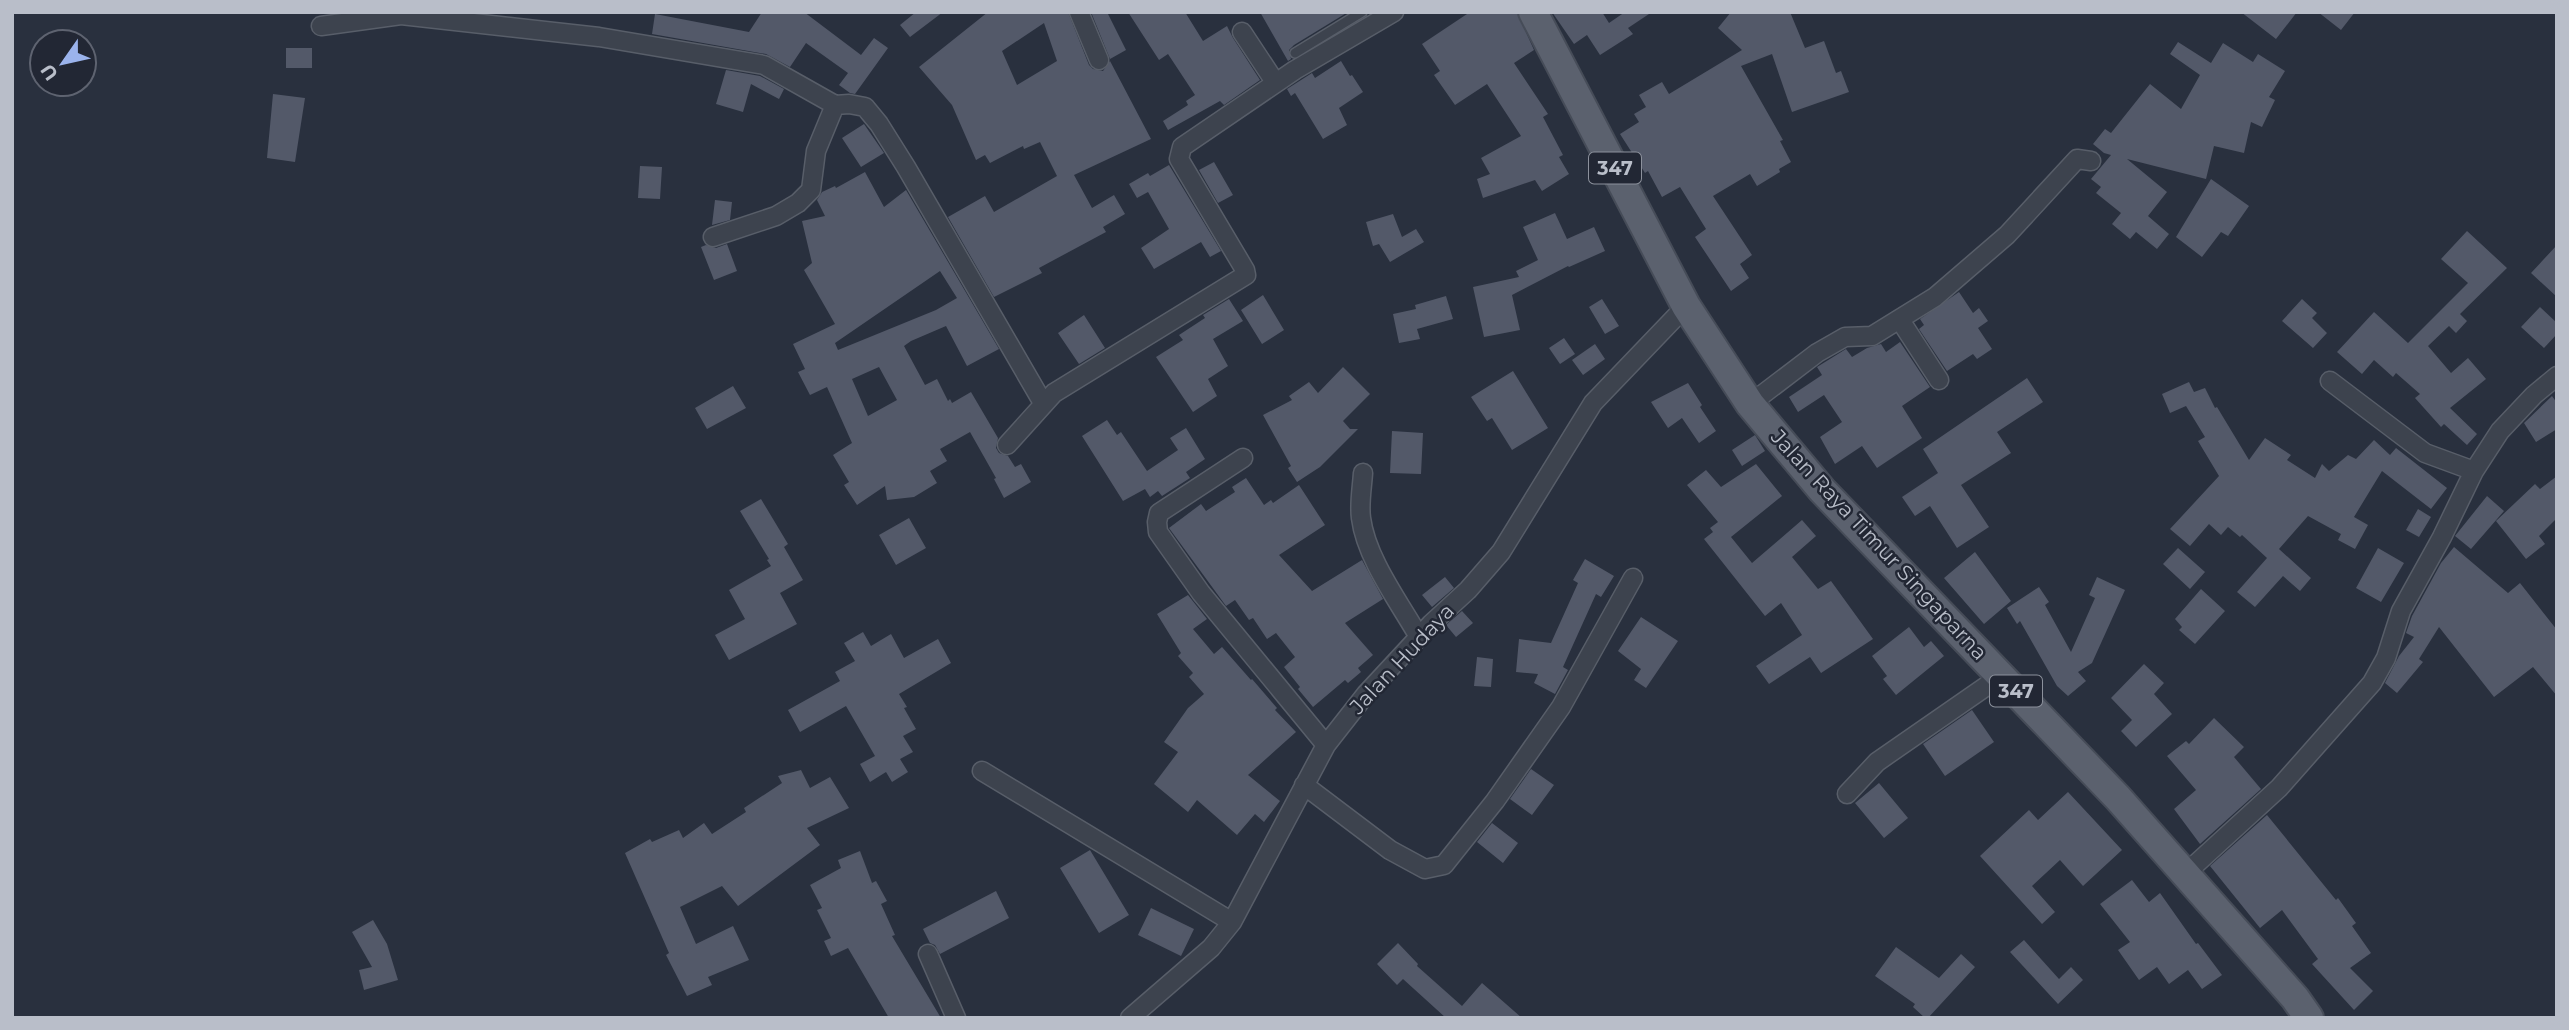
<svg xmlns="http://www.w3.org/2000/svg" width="2569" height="1030" font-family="Montserrat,sans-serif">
	<rect width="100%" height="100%" fill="#29303e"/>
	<path fill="#535969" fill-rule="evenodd" d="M762,12H804L861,55L874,38L888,48L855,94L850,93L839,85L848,73L806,43L790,67L766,54L652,34L655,14L749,32Z
		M916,12H943L910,37L900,25Z
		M988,12H1068L1089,65L1093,69L1103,71L1110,61L1151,139L1074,175L1092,208L1114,195L1125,214L1103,227L1106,232L1039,268L1042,273L994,297L948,217L985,196L994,212L1057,176L1040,142L1024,149L1023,146L990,163L985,155L976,160L952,105L919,67ZM1044,23L1057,61L1017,85L1002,51Z
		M1091,12H1107L1126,50L1110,59Z
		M1128,12H1185L1203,41L1227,26L1233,38L1260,80L1224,105L1220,101L1168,130L1163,121L1188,105L1186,101L1195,95L1168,54L1159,60Z
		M1260,12H1348L1294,45L1289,50L1291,59L1288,61Z
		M1470,12H1517L1534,50L1514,63L1548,114L1543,117L1563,155L1559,157L1569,174L1542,191L1535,180L1483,198L1477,179L1490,174L1481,158L1521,136L1487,84L1455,105L1434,75L1440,71L1422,44Z
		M1552,12H1602L1609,23L1625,12H1652L1628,28L1633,34L1600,55L1587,35L1574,44Z
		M1731,12H1790L1805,48L1824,41L1836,73L1841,71L1849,92L1792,112L1772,54L1741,66L1783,140L1780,141L1791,162L1779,169L1780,172L1757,186L1750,174L1713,196L1752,255L1740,264L1749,278L1731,291L1695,237L1706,229L1680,187L1662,197L1648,171L1645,173L1620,134L1639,122L1634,114L1646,107L1639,95L1662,82L1669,94L1742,50L1718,28Z
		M2241,12H2297L2276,39Z
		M2318,12H2355L2341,30Z
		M2178,42L2211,63L2223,43L2253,62L2258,54L2285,71L2269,97L2275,100L2262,127L2251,122L2244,153L2214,146L2206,179L2127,159L2167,192L2148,216L2169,234L2157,249L2136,232L2130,239L2112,224L2121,213L2096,193L2101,187L2091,179L2111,155L2104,153L2093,144L2105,129L2111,133L2150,84L2181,109L2200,75L2170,54Z
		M286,48H312V68H286Z
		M1341,61L1350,76L1352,75L1363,92L1339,108L1347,125L1323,139L1295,93L1291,96L1287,89L1312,73L1315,78Z
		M726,70L760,76L784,89L779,99L751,84L743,112L716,104Z
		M273,94L305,98L295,162L267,158Z
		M864,124L884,153L861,167L842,138Z
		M1214,162L1233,195L1218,203L1199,170Z
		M1169,165L1221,251L1210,257L1201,242L1154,269L1141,248L1169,229L1148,192L1137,198L1129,184L1148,173L1150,176Z
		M640,166L662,167L660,199L638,198Z
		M865,172L884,207L906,190L999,349L967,366L946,326L911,341L904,346L925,385L937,379L948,401L950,399L952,403L971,392L998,438L996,448L999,453L1008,456L1015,467L1021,464L1031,482L1004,498L994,479L996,478L970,432L940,449L947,461L930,471L937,483L914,497L887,500L885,486L857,505L844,485L849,482L833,455L852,443L827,387L810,395L798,372L805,369L793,344L835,324L804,270L812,263L802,221L825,216L817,200L822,192L835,186L836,188ZM940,271L957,298L936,310L838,350L835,343ZM879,367L897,400L868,416L852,379Z
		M2211,179L2249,206L2228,236L2221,232L2202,257L2176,237Z
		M715,200L732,202L730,220L712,225Z
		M1555,213L1567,239L1594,227L1605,251L1569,267L1568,266L1512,295L1520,330L1484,337L1473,287L1519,277L1516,271L1538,260L1523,227Z
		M1393,214L1402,237L1416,229L1424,242L1390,262L1379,244L1373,246L1366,222Z
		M2467,231L2507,268L2460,314L2467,321L2456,333L2449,326L2428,346L2451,373L2468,358L2486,379L2450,408L2477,434L2467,445L2444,424L2441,427L2415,398L2420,394L2396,373L2393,377L2374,360L2362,374L2337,352L2374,312L2408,343L2468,283L2441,259Z
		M727,244L737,271L714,280L701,247L706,245L716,248Z
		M2557,245V297L2531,273Z
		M1959,292L1973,313L1979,308L1988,321L1978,328L1992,349L1977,359L1973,354L1947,371L1919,329L1924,325L1920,319Z
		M1263,295L1284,330L1262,344L1241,310Z
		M1446,296L1453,319L1417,329L1420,339L1399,343L1393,314L1416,309L1415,305Z
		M1229,299L1243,321L1213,339L1228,366L1208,379L1217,396L1193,412L1156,357L1183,340L1179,335L1205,318L1203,315Z
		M1602,299L1619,326L1605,334L1589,307Z
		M2302,299L2317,313L2312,318L2327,333L2313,348L2282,321Z
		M2540,307L2557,323V334L2544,348L2521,327Z
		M1084,315L1105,348L1079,364L1058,333Z
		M1564,338L1575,354L1560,364L1549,348Z
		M1900,342L1930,387L1902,406L1922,438L1877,468L1862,446L1835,464L1820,437L1842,422L1824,395L1798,412L1789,397L1822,375L1817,367L1846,349L1852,357L1867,348L1881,344L1886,352Z
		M1595,344L1605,359L1583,375L1572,360Z
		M1343,367L1370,394L1343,421L1350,429H1358L1320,467L1297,482L1288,468L1291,466L1263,415L1292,400L1289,396L1309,382L1318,393Z
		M1513,371L1548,428L1512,450L1492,418L1487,421L1471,397Z
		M2027,378L2043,402L1997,432L2011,453L1961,485L1989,527L1957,548L1930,506L1915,516L1902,497L1938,473L1923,449Z
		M2189,382L2194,392L2205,388L2215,408L2217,407L2249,460L2265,438L2291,455L2287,460L2315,478L2322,464L2329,471L2348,455L2356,459L2374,440L2390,455L2396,448L2447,488L2431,509L2382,471L2354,517L2368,525L2355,549L2338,540L2341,534L2308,516L2279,549L2311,578L2300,591L2283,576L2255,607L2237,592L2267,558L2242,535L2240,537L2228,527L2221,535L2209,524L2190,546L2170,529L2219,476L2198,441L2205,437L2186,406L2170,413L2162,394Z
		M1688,383L1702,405L1700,407L1716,431L1699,443L1682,418L1668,428L1651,402Z
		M733,386L746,408L707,429L695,408Z
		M2552,396L2557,403V429L2536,442L2524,423Z
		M1107,420L1117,435L1121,432L1147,471L1178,450L1170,438L1186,428L1205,459L1186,472L1190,478L1162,496L1158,491L1150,497L1145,489L1123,501L1082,436Z
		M1392,431L1423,433L1421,474L1390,473Z
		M1755,435L1765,451L1742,466L1732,450Z
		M1756,464L1782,496L1731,537L1752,563L1802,520L1816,536L1792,557L1818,589L1831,581L1873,639L1821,673L1810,657L1769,684L1756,666L1802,635L1781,603L1765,616L1704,539L1713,532L1710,528L1718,522L1687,485L1706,470L1721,487Z
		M2557,476V518L2539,536L2545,544L2526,559L2496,521L2535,484L2540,489Z
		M1246,478L1264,505L1271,500L1273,503L1299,485L1325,525L1279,555L1312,591L1362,560L1383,599L1345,623L1373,655L1358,668L1361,672L1348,683L1345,680L1313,707L1298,689L1300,687L1284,667L1295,657L1276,633L1267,639L1253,618L1249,620L1235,600L1226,606L1169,528L1201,504L1206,511L1235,492L1232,487Z
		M2487,496L2504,511L2471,549L2455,536Z
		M761,499L788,544L784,547L803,580L780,593L797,624L729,660L715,635L745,619L729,590L771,566L767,560L769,559L740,511Z
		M2418,509L2431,517L2419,537L2406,530Z
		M909,518L926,548L896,565L879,535Z
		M2454,547L2508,593L2520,583L2557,630V696L2533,667L2494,697L2439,627L2419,659L2423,662L2397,693L2385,683L2399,656L2414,637L2406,633L2412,616L2441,563Z
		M2178,548L2205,572L2190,589L2163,564Z
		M2378,548L2404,563L2381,602L2356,588Z
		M1975,552L2011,601L1984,624L1944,578Z
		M1585,559L1614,576L1601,597L1596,594L1563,667L1568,670L1555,694L1534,683L1538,674L1516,672L1519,639L1551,643L1578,583L1573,580Z
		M1445,577L1454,588L1432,607L1422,595Z
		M2097,577L2125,590L2092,663L2078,672L2086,681L2068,696L2057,686L2020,621L2017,624L2007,608L2039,587L2049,602L2045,605L2071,652L2095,598L2089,595Z
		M2201,589L2225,611L2195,644L2179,630L2182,627L2175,619Z
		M1188,595L1207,619L1193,629L1214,654L1222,647L1251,680L1252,679L1277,708L1275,710L1296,732L1248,775L1280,801L1264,822L1255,814L1237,835L1197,800L1188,812L1154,784L1178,752L1164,742L1188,708L1204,694L1189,677L1193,673L1178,656L1181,653L1157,614Z
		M1462,611L1473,623L1456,637L1446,625Z
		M1641,617L1678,641L1646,688L1634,680L1641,669L1618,651Z
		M1909,627L1924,647L1931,641L1944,656L1896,695L1883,679L1887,676L1872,656Z
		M863,632L871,646L891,634L904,658L938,639L951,663L899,694L907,707L904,708L916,729L903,736L913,752L900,759L908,772L892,782L886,772L870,782L860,764L875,756L846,706L800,732L788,710L840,681L835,672L855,661L844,643Z
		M1477,657L1493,659L1491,687L1474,686Z
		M2144,664L2164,683L2154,694L2172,714L2136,747L2121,731L2132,720L2111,698Z
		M1972,710L1994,742L1945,776L1923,744Z
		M2214,718L2244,747L2234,757L2261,789L2200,844L2174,809L2196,790L2167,756L2186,741L2189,744Z
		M1531,769L1554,785L1532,815L1510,799Z
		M801,770L810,788L830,777L849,808L807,828L820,845L738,906L722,886L680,907L696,944L733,926L749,960L708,977L712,985L687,996L666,955L669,953L625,853L650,839L652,842L679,830L683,838L704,823L712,834L746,812L744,808L782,783L778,776Z
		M1879,783L1908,818L1884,838L1855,803Z
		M2068,792L2122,850L2083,886L2060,860L2032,886L2055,912L2042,924L1980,856L2029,810L2038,820Z
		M2267,815L2336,900L2338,898L2356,923L2352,926L2371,953L2350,968L2373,991L2354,1010L2312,964L2318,959L2282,910L2260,928L2210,866Z
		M1492,823L1518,843L1503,863L1477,842Z
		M1090,850L1129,915L1099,933L1060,868Z
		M860,851L872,883L876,881L887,901L881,904L895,935L892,936L941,1018H889L848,948L831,956L824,941L831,938L817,910L822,908L810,885L841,868L838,860Z
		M2132,880L2149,902L2160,893L2196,944L2198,943L2222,975L2202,989L2188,970L2169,984L2157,967L2139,980L2118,950L2130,942L2100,904Z
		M996,891L1009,918L940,954L935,945L930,943L923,929Z
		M1151,908L1194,929L1181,956L1138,935Z
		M373,920L387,944L398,980L364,990L359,970L372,967L352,932Z
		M2024,940L2059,979L2071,967L2083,980L2058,1004L2010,952Z
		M1398,943L1418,964L1417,966L1462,1006L1482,983L1522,1018H1446L1403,979L1397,985L1377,964Z
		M1896,947L1939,978L1961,954L1975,967L1928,1018H1925L1913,1007L1915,1004L1875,976Z"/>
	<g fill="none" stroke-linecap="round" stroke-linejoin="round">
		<defs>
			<path id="service" d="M1295,53L1362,12"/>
			<path id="minor" d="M1079,12L1099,60
				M321,26L401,15L599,37L764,65L835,105L849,104L865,107L879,124L906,167L1043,403
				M1242,32L1275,82
				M713,237L776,216L798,203L811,190L816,151L835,105
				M1900,320L1939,380
				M2330,381L2425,453L2474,471
				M1750,404L1817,353L1845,337L1872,336L1935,297L2007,235L2077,159L2091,161
				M1007,445L1054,393L1246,275L1245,270L1179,159L1182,147L1295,70L1394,12
				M1243,458L1159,513L1157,522L1158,532L1201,593L1326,745
				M1363,473C1362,488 1359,504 1361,518C1366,558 1399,602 1419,637
				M982,771L1232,922
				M1304,785L1390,850L1425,869L1444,865L1495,801L1561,707L1633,578
				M1847,794L1877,762L2001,676
				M2186,873L2279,788L2372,683L2386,658L2401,611L2442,537L2474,471L2500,431L2534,395L2557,376
				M928,954L956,1018
				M1130,1018L1211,948L1232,922L1326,745L1366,694L1431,624L1468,590L1501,552L1593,403L1686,306"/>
			<path id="primary" d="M1533,12L1686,306L1750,404L1822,490L2118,798L2295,998L2309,1018"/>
		</defs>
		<use href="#service" stroke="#585e69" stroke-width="12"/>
		<use href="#minor" stroke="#585e69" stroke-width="21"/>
		<use href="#primary" stroke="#464c58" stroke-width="32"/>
		<use href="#service" stroke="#3d434e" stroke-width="9"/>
		<use href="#minor" stroke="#3d434e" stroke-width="18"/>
		<use href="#primary" stroke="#5b616e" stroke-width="28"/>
	</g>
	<g text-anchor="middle" stroke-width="5" stroke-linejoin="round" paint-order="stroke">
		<g fill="#222734" stroke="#8c919c" stroke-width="2">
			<rect x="1589" y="152.5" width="52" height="31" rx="5"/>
			<rect x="1990" y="675.5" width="52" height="31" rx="5"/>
		</g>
		<g font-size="19" font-weight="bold" fill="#b9bec9">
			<text x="1615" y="175">347</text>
			<text x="2016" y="698">347</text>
		</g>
		<g font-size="21" fill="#b9bec9" stroke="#222734">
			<text transform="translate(1879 545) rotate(47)" y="7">Jalan Raya Timur Singaparna</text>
			<text transform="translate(1402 659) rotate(-47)" y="7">Jalan Hudaya</text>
		</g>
	</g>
	<rect width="2569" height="1030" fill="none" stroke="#b9bec9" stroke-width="28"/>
	<g transform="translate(63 63) rotate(236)"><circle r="33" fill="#222734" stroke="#5e6370" stroke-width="2"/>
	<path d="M0-5L12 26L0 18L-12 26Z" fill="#9bb3ec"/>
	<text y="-10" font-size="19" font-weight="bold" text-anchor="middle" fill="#b9bec9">U</text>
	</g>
</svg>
